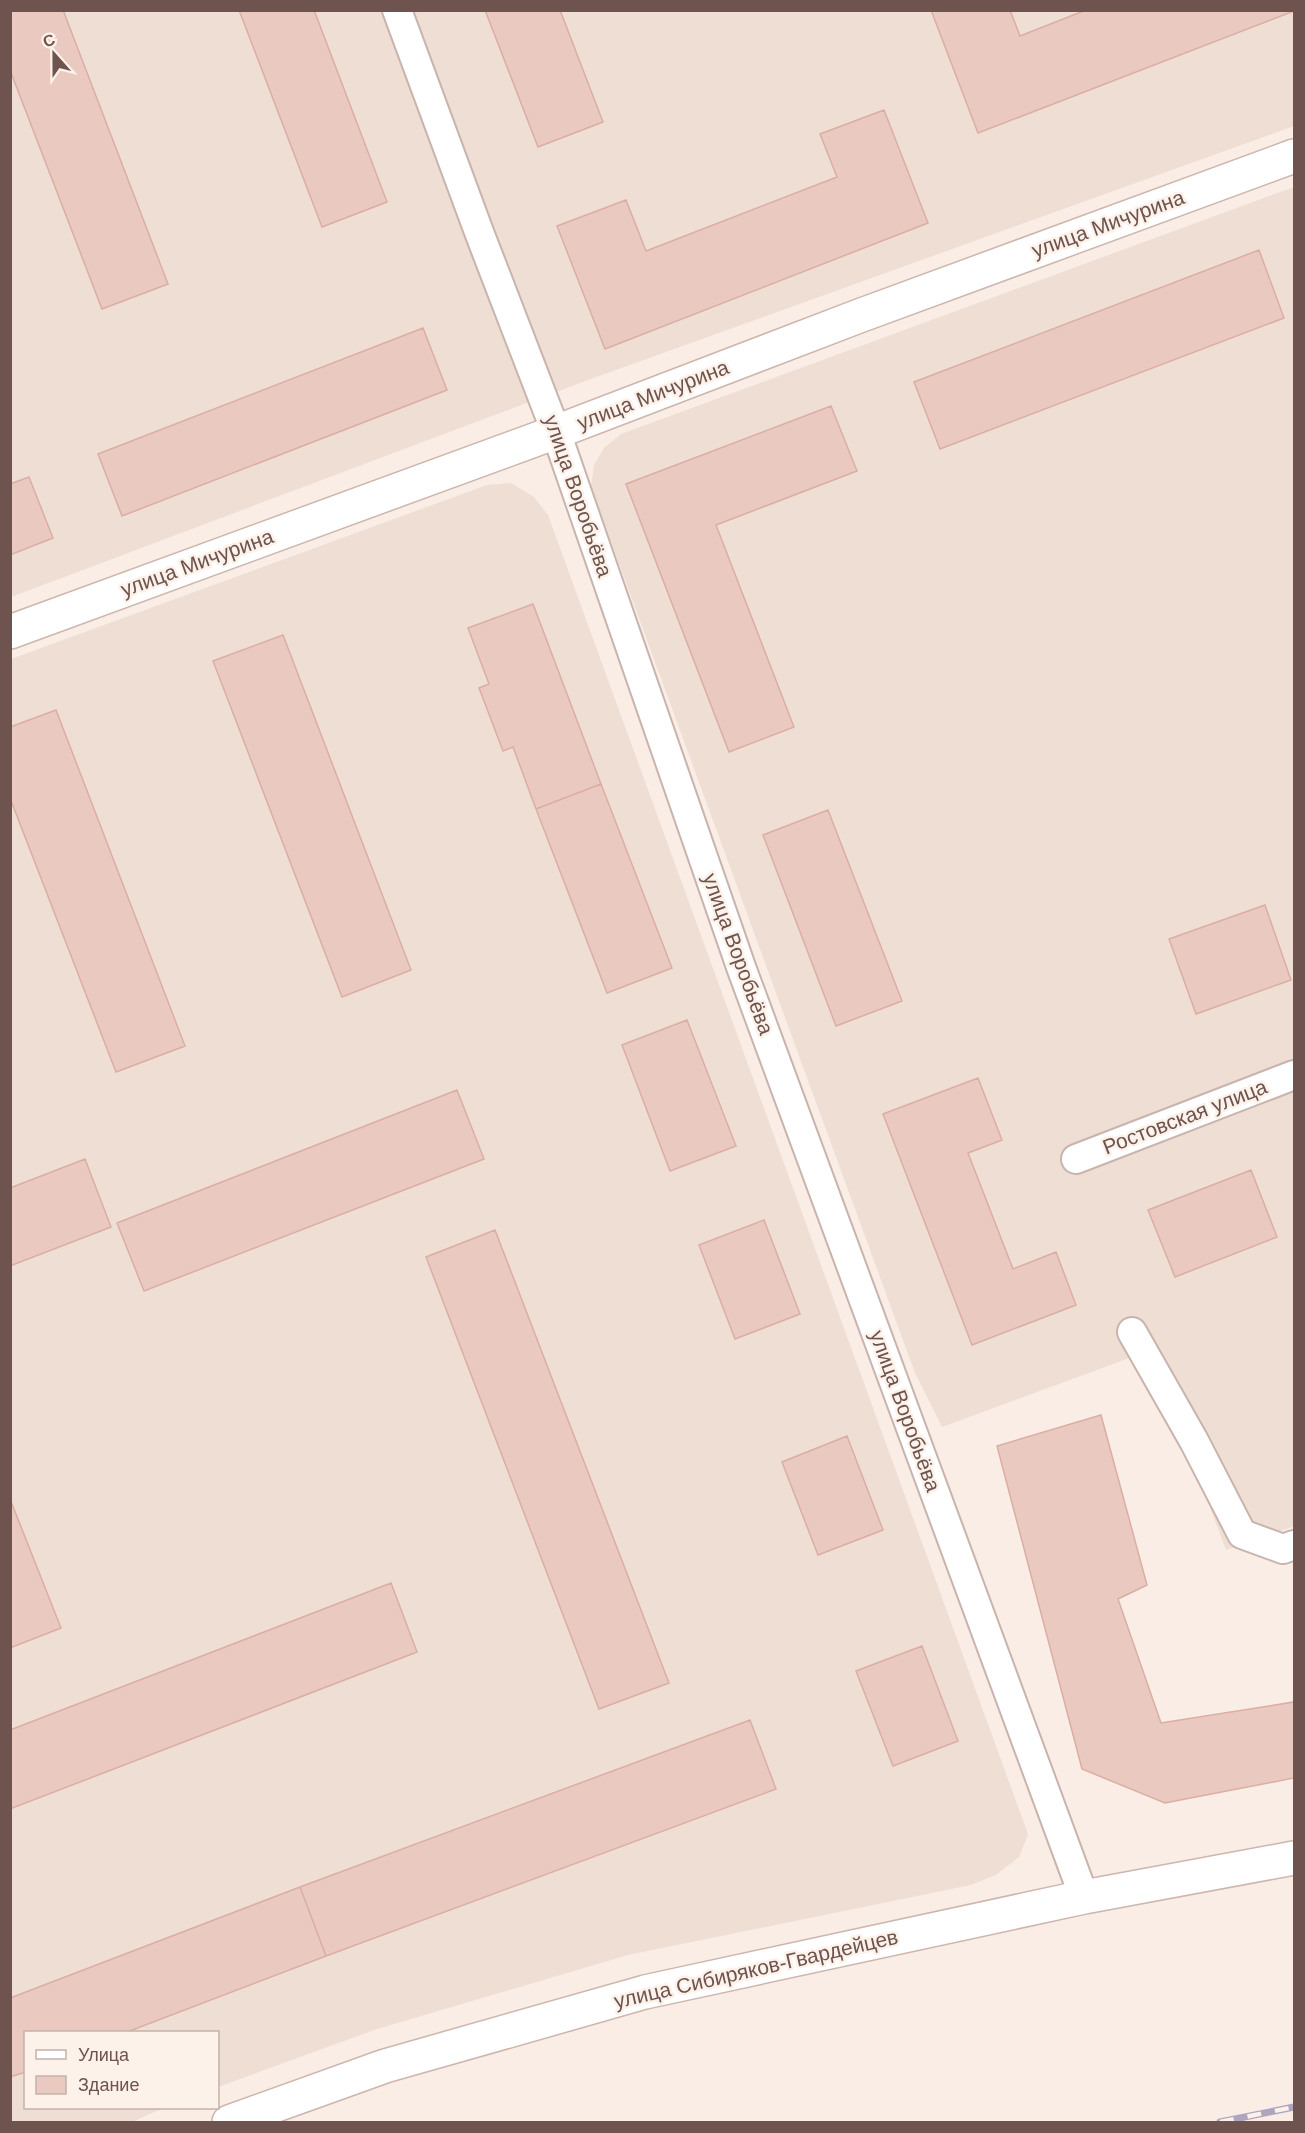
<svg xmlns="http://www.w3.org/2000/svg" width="1305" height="2133" font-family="Helvetica,sans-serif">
	<rect width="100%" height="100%" fill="#f9ede5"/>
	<path fill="#efded4" d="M11,11H1294V126L588,380L11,597Z
		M1294,187V1526L1226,1550L1151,1350L942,1427L915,1373L591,487L594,465L604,448L621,434Z
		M511,483L534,497L548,515L1028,1834L1019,1857L996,1875L971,1885L628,1955L377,2029L218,2087V2032H26V2108H163L132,2122H11V659L487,485Z"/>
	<path fill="#eac9c0" stroke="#dbaea3" stroke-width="1.5" d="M10,10H63L168,284L102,309L10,70Z
		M239,10H314L387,202L322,227Z
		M485,10H560L603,122L538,147Z
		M931,10H1010L1020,36L1086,10L1294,11L978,133Z
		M884,110L928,223L605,349L557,226L626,200L646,251L837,177L820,134Z
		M1259,250L1284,318L940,449L914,382Z
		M423,328L447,390L122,516L98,454Z
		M831,406L857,471L716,525L794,727L729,752L626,484Z
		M29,477L53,538L10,555V484Z
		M533,604L601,784L536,809L513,747L503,751L479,688L489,684L468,628Z
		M283,635L411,970L342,997L213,661Z
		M56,710L185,1046L116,1072L10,798V727Z
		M601,784L672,968L607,993L536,809Z
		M828,810L902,1001L836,1026L763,835Z
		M1265,905L1291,980L1196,1014L1169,939Z
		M687,1020L736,1146L670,1171L622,1045Z
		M978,1078L1002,1140L968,1153L1013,1269L1056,1252L1076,1305L972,1345L883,1114Z
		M457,1090L484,1159L144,1291L117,1223Z
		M85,1159L111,1227L10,1266V1188Z
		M1251,1170L1277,1237L1175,1277L1148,1210Z
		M764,1220L800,1314L735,1339L699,1245Z
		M495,1230L669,1683L599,1709L426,1257Z
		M1101,1415L1147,1585L1118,1599L1161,1723L1294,1702V1778L1165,1803L1082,1769L997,1446Z
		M847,1436L883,1530L818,1555L782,1462Z
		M10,1499L61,1628L10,1648Z
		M391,1583L417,1652L10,1809V1730Z
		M922,1646L958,1741L893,1766L856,1671Z
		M750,1720L776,1789L326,1956L300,1887Z
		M300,1887L326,1956L127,2032H26V2072L10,2077V1998Z"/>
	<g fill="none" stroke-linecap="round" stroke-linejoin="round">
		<defs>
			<path id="street" d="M397,10L479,232L556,432L741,967L1084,1897
				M1076,1159L1294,1075
				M1132,1332L1194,1441L1242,1534L1283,1549L1294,1545"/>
			<path id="secondary" d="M10,632L556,432L859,316L1294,156
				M229,2122L385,2066L645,1992L1084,1897L1294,1858"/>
		</defs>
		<use href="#street" stroke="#c8b4ad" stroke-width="32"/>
		<use href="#secondary" stroke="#cdb6ad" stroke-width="36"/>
		<use href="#street" stroke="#fff" stroke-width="28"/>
		<use href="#secondary" stroke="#fff" stroke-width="33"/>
		<defs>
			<path id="rail" d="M1220,2122L1294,2107"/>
		</defs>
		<use href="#rail" stroke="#afa5c0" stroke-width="7"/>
		<use href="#rail" stroke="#fcf2ea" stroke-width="4.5" stroke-dasharray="14" stroke-linecap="butt"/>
	</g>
	<g text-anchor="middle" stroke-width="5" stroke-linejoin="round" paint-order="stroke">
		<g font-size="21" fill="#6e534e" stroke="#fcf2ea">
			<text transform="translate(1108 224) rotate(-20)" y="7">улица Мичурина</text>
			<text transform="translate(653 395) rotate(-21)" y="7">улица Мичурина</text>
			<text transform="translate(578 496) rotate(71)" y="7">улица Воробьёва</text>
			<text transform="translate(197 563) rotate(-20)" y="7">улица Мичурина</text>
			<text transform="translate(738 954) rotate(70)" y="7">улица Воробьёва</text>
			<text transform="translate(1185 1117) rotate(-21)" y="7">Ростовская улица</text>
			<text transform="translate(905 1411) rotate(70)" y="7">улица Воробьёва</text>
			<text transform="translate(756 1969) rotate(-13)" y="7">улица Сибиряков-Гвардейцев</text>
		</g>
	</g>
	<rect width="1305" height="2133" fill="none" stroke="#6e534e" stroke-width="24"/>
	<rect x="24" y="2031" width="195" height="78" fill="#fcf2ea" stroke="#c3b2ac" stroke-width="1.5"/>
	<rect x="36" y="2050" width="30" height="9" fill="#ffffff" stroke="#c3b2ac" stroke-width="1.5"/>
	<text x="78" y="2061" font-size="18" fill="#6e534e">Улица</text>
	<rect x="36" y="2076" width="30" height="18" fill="#eac9c0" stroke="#c3b2ac" stroke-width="1.5"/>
	<text x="78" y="2091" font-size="18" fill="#6e534e">Здание</text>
	<g transform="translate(54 54) rotate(339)" stroke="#fcf2ea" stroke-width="4.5" paint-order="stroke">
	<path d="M0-4.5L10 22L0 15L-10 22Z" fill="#6e534e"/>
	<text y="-9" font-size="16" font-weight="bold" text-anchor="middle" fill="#6e534e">С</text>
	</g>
</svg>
